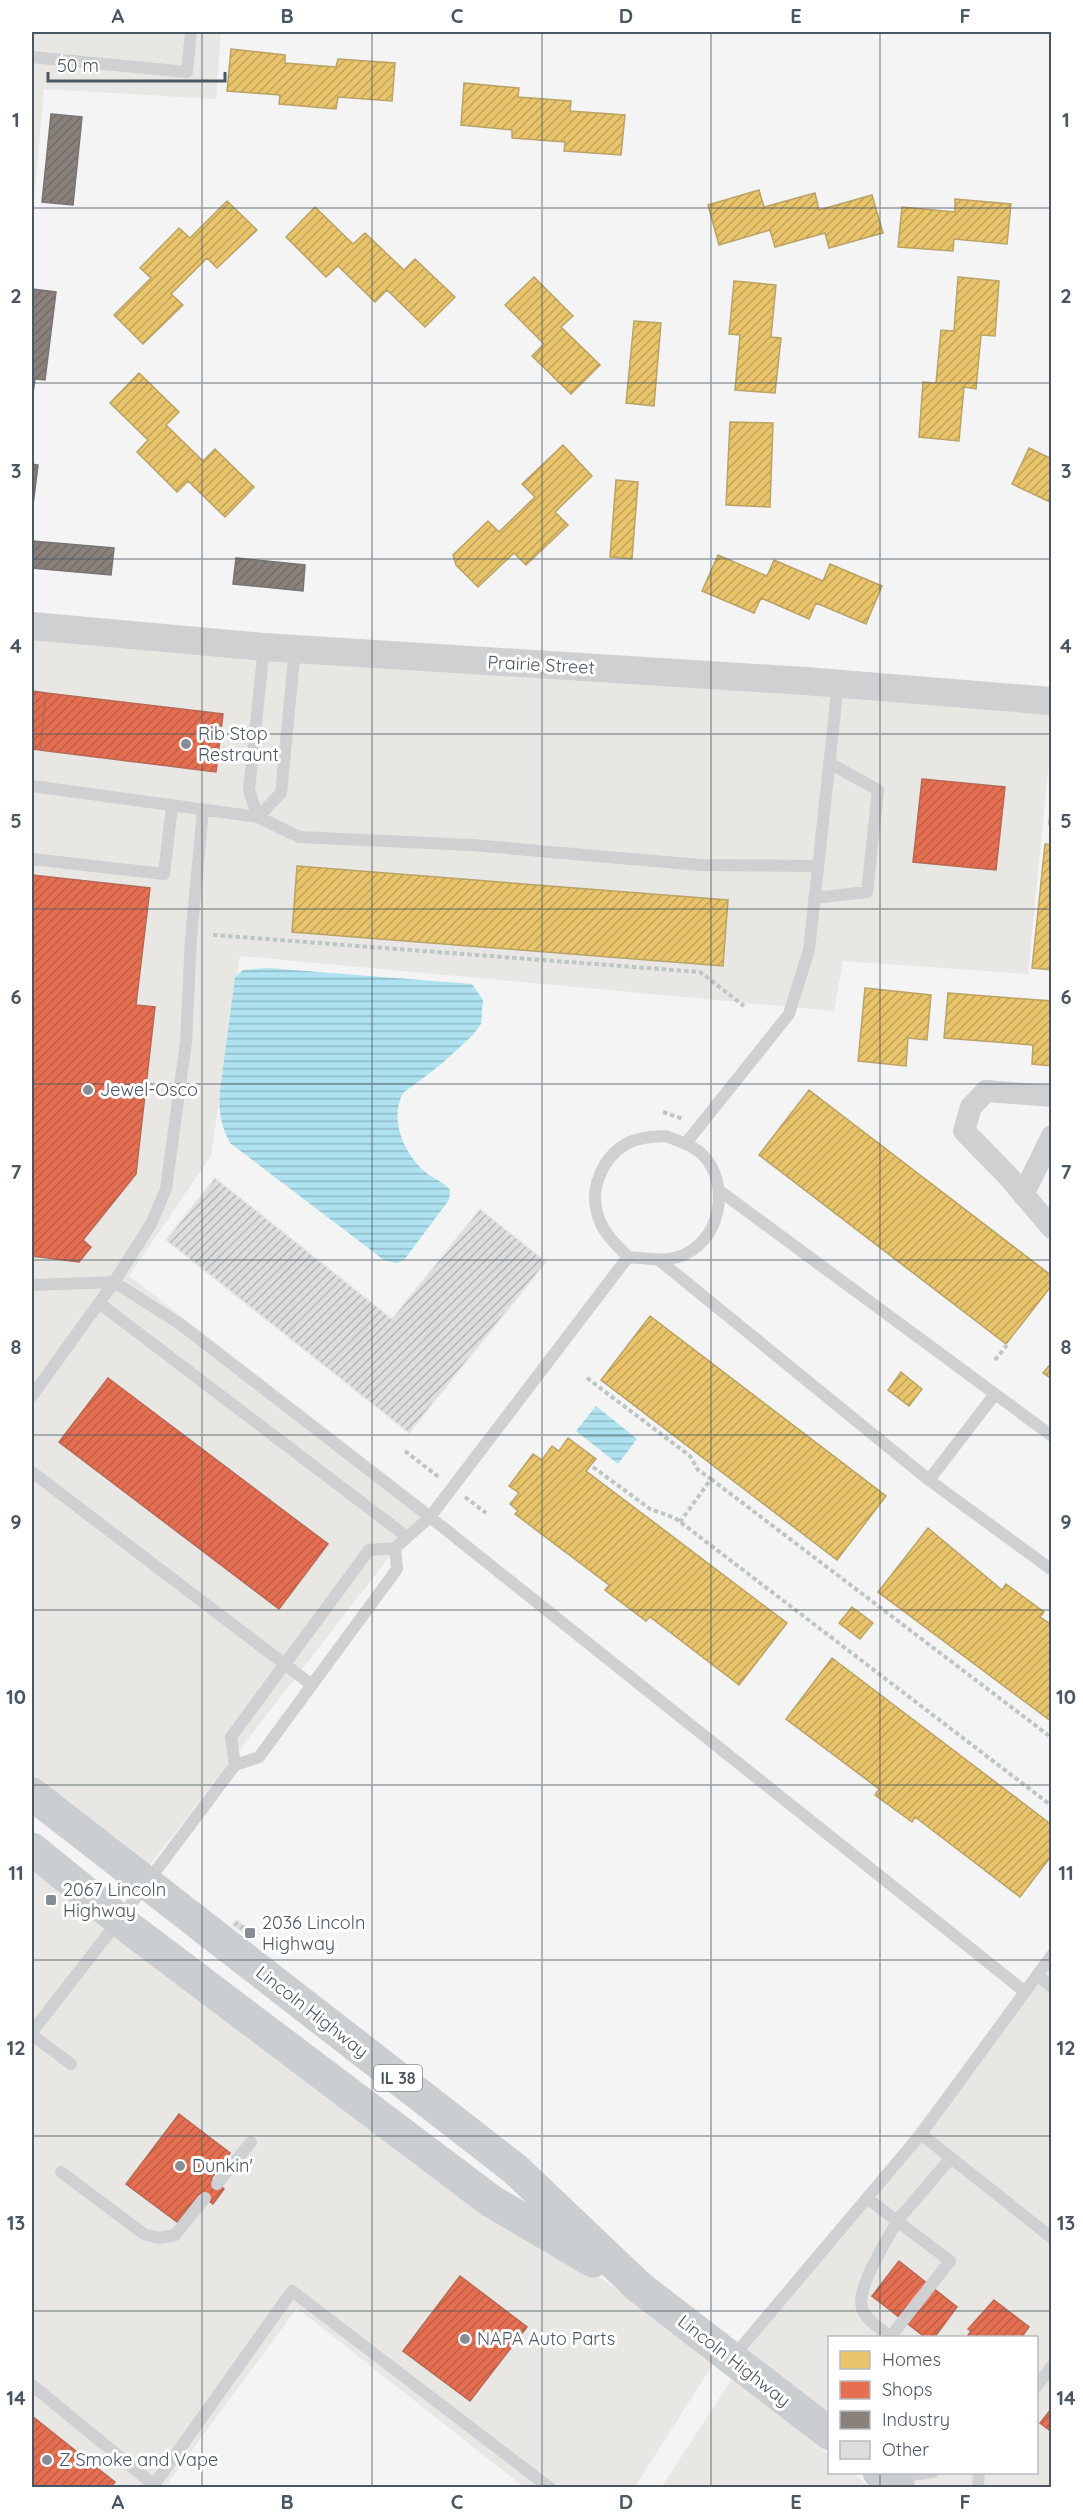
<svg xmlns="http://www.w3.org/2000/svg" width="1083" height="2519" font-family="Quicksand,sans-serif">
	<defs>
		<pattern id="water-rules" width="6" height="5" patternUnits="userSpaceOnUse" patternTransform="scale(1.5)"><rect width="6" height="5" fill="#aee2f0"/><path d="M0 2.5h6" fill="none" stroke="#90bac6"/></pattern>
		<pattern id="homes-hatch" width="6" height="6" patternUnits="userSpaceOnUse" patternTransform="scale(1.5)"><rect width="6" height="6" fill="#e9c46a"/><path d="M-1 1l2-2M0 6l6-6M5 7l2-2" fill="none" stroke="#bfa25b"/></pattern>
		<pattern id="shops-hatch" width="6" height="6" patternUnits="userSpaceOnUse" patternTransform="scale(1.5)"><rect width="6" height="6" fill="#e76f51"/><path d="M-1 1l2-2M0 6l6-6M5 7l2-2" fill="none" stroke="#bd5e47"/></pattern>
		<pattern id="industry-hatch" width="6" height="6" patternUnits="userSpaceOnUse" patternTransform="scale(1.5)"><rect width="6" height="6" fill="#8a817c"/><path d="M-1 1l2-2M0 6l6-6M5 7l2-2" fill="none" stroke="#736c69"/></pattern>
		<pattern id="building-hatch" width="6" height="6" patternUnits="userSpaceOnUse" patternTransform="scale(1.5)"><rect width="6" height="6" fill="#ddddde"/><path d="M-1 1l2-2M0 6l6-6M5 7l2-2" fill="none" stroke="#b5b6b7"/></pattern>
	</defs>
	<rect width="100%" height="100%" fill="#f4f4f4"/>
	<path fill="#e8e7e3" d="M32,32H221L216,99L44,89L32,224Z
		M32,638L1051,709V743L1028,974L843,961L834,1011L240,956L211,1156L129,1276L428,1507L146,1870L32,1782Z
		M32,1862L715,2361L635,2487H524L297,2308L165,2487H32Z
		M1051,1951V2487H919L899,2473L1036,2472V2338H830L829,2421L743,2356Z
		M733,2377L829,2455L830,2472L852,2473L870,2487L661,2488Z"/>
	<path fill="url(#water-rules)" d="M268,968L472,984L483,1000L481,1024L472,1036L439,1066L403,1093C389,1119 404,1153 424,1171C433,1179 442,1180 450,1190L449,1200L404,1260L396,1263L384,1260L230,1143C221,1125 218,1111 220,1091L235,977L243,970Z
		M596,1406L637,1439L618,1464L576,1431Z"/>
	<path fill="url(#homes-hatch)" stroke="#b9a367" stroke-width="1.5" d="M231,49L285,55V63L336,67L338,59L395,63L392,101L338,97L336,109L279,104L280,95L227,91Z
		M464,83L519,88L518,97L571,101L570,111L625,115L621,155L564,151L565,142L512,138V130L461,125Z
		M759,190L764,207L815,193L819,210L872,195L883,233L829,248L825,233L775,247L770,230L719,245L708,205Z
		M955,199L1011,204L1007,244L954,239L953,251L898,247L902,207L955,212Z
		M227,201L257,230L217,268L207,258L171,294L183,305L143,344L114,315L151,278L140,268L179,228L190,238Z
		M315,207L353,244L365,233L404,270L415,259L455,297L425,327L387,290L375,302L338,266L326,277L286,237Z
		M534,277L573,316L561,327L600,365L571,394L532,356L544,344L505,305Z
		M958,277L999,281L995,336L981,335L976,389L964,387L959,441L919,437L923,382L936,383L941,330L954,331Z
		M734,281L776,285L771,337L781,338L775,393L735,390L740,335L729,334Z
		M634,321L661,323L654,406L626,403Z
		M139,373L179,412L166,425L203,461L215,449L254,487L225,517L188,481L177,492L137,452L148,440L110,403Z
		M730,422L773,423L770,507L726,505Z
		M563,445L592,476L555,512L568,525L526,565L514,553L478,587L456,565L453,555L488,521L499,532L535,497L522,484Z
		M1029,448L1052,459V503L1012,484Z
		M616,480L638,482L632,559L610,557Z
		M718,555L767,576L774,560L823,581L830,564L882,586L866,624L816,603L809,619L761,598L754,613L702,591Z
		M1052,790V824H1049Z
		M1045,844L1052,845V970L1032,968Z
		M297,866L728,900L723,966L292,932Z
		M865,988L931,995L927,1040L908,1038L906,1066L858,1061Z
		M948,993L1052,1001V1066L1032,1064L1033,1045L944,1038Z
		M809,1090L1052,1276V1285L1006,1344L759,1155Z
		M650,1316L886,1496L837,1560L601,1380Z
		M1052,1362V1379L1043,1373Z
		M901,1372L922,1389L909,1406L888,1390Z
		M568,1438L596,1459L586,1471L787,1623L739,1685L650,1617L646,1621L605,1590L609,1585L515,1514L518,1511L510,1504L519,1493L509,1486L533,1454L542,1460L552,1446L559,1451Z
		M928,1528L1002,1590L1006,1584L1044,1612L1040,1617L1052,1625V1722L878,1592Z
		M852,1607L873,1623L860,1639L839,1623Z
		M832,1658L1052,1825V1855L1020,1897L915,1817L912,1822L875,1795L879,1789L786,1719Z"/>
	<path fill="url(#shops-hatch)" stroke="#b86856" stroke-width="1.5" d="M32,691L46,693L40,750L32,749Z
		M46,693L223,714L216,772L40,750Z
		M922,779L1005,787L996,870L913,862Z
		M32,875L150,888L136,1005L155,1007L136,1174L83,1240L91,1247L79,1262L32,1256Z
		M108,1378L328,1544L279,1609L59,1442Z
		M179,2114L230,2153L211,2179L224,2189L213,2204L199,2194L177,2222L126,2184Z
		M899,2261L957,2307L934,2338H926L872,2296Z
		M460,2276L527,2327L470,2401L403,2351Z
		M994,2300L1029,2327L1021,2338H966L971,2331L968,2329Z
		M1052,2408V2432L1040,2423Z
		M32,2416L115,2482L110,2488H32Z"/>
	<path fill="url(#industry-hatch)" stroke="#777474" stroke-width="1.5" d="M51,114L82,117L73,205L42,202Z
		M32,289L56,292L45,380L35,379L33,393L32,392Z
		M32,464L38,465L32,513Z
		M32,541L114,548L111,575L32,568Z
		M236,558L305,565L303,591L233,584Z"/>
	<path fill="url(#building-hatch)" stroke="#e5e6e7" stroke-width="1.5" d="M215,1178L392,1319L480,1209L546,1262L409,1433L166,1240Z
		M236,1920L248,1928L244,1933L232,1925Z"/>
	<g fill="none" stroke-linecap="round" stroke-linejoin="round">
		<path stroke="#bcc7c4" stroke-width="4" stroke-dasharray="4.5 3" stroke-linecap="butt" d="M213,935L700,972L744,1006
			M663,1112L683,1119
			M995,1360L1007,1345
			M587,1378L690,1456L698,1470L711,1479L680,1522
			M405,1451L440,1478
			M593,1467L650,1509L675,1518L1052,1806
			M711,1479L1052,1738
			M465,1497L486,1513"/>
		<path stroke="#ced0d2" stroke-width="12" d="M32,57L187,72L191,32
			M32,786L258,817L299,837L472,845L700,865L818,866
			M258,817L281,793L295,649
			M258,817L249,790L264,647
			M32,859L164,874L172,806
			M814,898L867,892L878,790L829,763
			M666,1136C679,1141 693,1145 703,1155C732,1186 720,1244 678,1257C661,1262 644,1258 628,1257C616,1244 603,1233 598,1216C589,1190 602,1158 626,1144C639,1137 653,1137 666,1136Z
			M686,1143L789,1014L809,950L838,684
			M720,1191L1052,1436
			M659,1260L929,1480L1052,1570
			M32,1285L114,1282L151,1224L166,1189L186,1042L191,938L203,810
			M99,1303L407,1537
			M32,1396L114,1282L180,1324L430,1517L1024,1991
			M32,1472L312,1685
			M929,1480L995,1394
			M235,1765L231,1737L369,1550L395,1548L430,1517L628,1257
			M1037,1975L1052,1987
			M32,2032L119,1920L235,1765L259,1757L397,1569L395,1548
			M32,2035L71,2064
			M921,2134L1052,2238
			M61,2172L144,2234L159,2238L175,2235L205,2198
			M217,2184L251,2142
			M867,2198L897,2221C887,2241 856,2287 862,2308C867,2322 882,2330 893,2338
			M891,2336L950,2261L897,2221L951,2158
			M732,2358L921,2134L1052,1955
			M32,2385L154,2485L292,2291L550,2488
			M1036,2387L1052,2366
			M895,2477L933,2472
			M978,2488L979,2472"/>
		<path stroke="#ced0d2" stroke-width="22" d="M1052,1096L986,1091L971,1107L964,1131L1007,1175L1052,1228
			M1023,1195L1052,1136"/>
		<path stroke="#ced0d2" stroke-width="28" d="M32,626L264,647L805,681L1052,701"/>
		<path stroke="#caced1" stroke-width="33" d="M32,1794L515,2169L639,2287L830,2434
			M32,1849L132,1930L491,2201L593,2261
			M879,2472L899,2488"/>
	</g>
	<path fill="none" stroke="#4a5661" stroke-width="1.5" stroke-opacity="0.55" d="M202,32V2488M372,32V2488M542,32V2488M711,32V2488M880,32V2338M32,208H1052M32,383H1052M32,559H1052M32,734H1052M32,909H1052M32,1084H1052M32,1260H1052M32,1435H1052M32,1610H1052M32,1785H1052M32,1960H1052M32,2136H1052M32,2311H1052M880,2472V2488"/>
	<g fill="#868d94" stroke="#fff" stroke-width="2">
		<circle cx="186" cy="744" r="6"/>
		<circle cx="88" cy="1090" r="6"/>
		<rect x="45" y="1894" width="12" height="12" rx="3"/>
		<rect x="244" y="1927" width="12" height="12" rx="3"/>
		<circle cx="180" cy="2166" r="6"/>
		<circle cx="465" cy="2339" r="6"/>
		<circle cx="47" cy="2460" r="6"/>
	</g>
	<g text-anchor="middle" stroke-width="6" stroke-linejoin="round" paint-order="stroke">
		<rect fill="#fff" stroke="#808990" stroke-width="1.5" x="374" y="2065" width="48" height="26" rx="4.5"/>
		<g font-size="16" font-weight="bold" fill="#4a5661">
			<text x="398" y="2084">IL 38</text>
		</g>
		<g font-size="18" fill="#4a5661" stroke="#fff">
			<text transform="translate(541 665) rotate(3)" y="6">Prairie Street</text>
			<text transform="translate(312 2012) rotate(38)" y="6">Lincoln Highway</text>
			<text transform="translate(734 2361) rotate(38)" y="6">Lincoln Highway</text>
		</g>
		<g font-size="18" fill="#4a5661" stroke="#fff" text-anchor="start">
			<text x="198" y="740">Rib Stop<tspan x="198" dy="21">Restraunt</tspan></text>
			<text x="100" y="1096">Jewel-Osco</text>
			<text x="63" y="1896">2067 Lincoln<tspan x="63" dy="21">Highway</tspan></text>
			<text x="262" y="1929">2036 Lincoln<tspan x="262" dy="21">Highway</tspan></text>
			<text x="192" y="2172">Dunkin'</text>
			<text x="477" y="2345">NAPA Auto Parts</text>
			<text x="59" y="2466">Z Smoke and Vape</text>
		</g>
	</g>
	<rect width="1083" height="2519" fill="none" stroke="#ffffff" stroke-width="66"/>
	<rect x="828" y="2336" width="210" height="138" fill="#ffffff" stroke="#b7bbc0" stroke-width="1.5"/>
	<rect x="840" y="2351" width="30" height="18" fill="#e9c46a" stroke="#b7bbc0" stroke-width="1.5"/>
	<text x="882" y="2366" font-size="18" fill="#4a5661">Homes</text>
	<rect x="840" y="2381" width="30" height="18" fill="#e76f51" stroke="#b7bbc0" stroke-width="1.5"/>
	<text x="882" y="2396" font-size="18" fill="#4a5661">Shops</text>
	<rect x="840" y="2411" width="30" height="18" fill="#8a817c" stroke="#b7bbc0" stroke-width="1.5"/>
	<text x="882" y="2426" font-size="18" fill="#4a5661">Industry</text>
	<rect x="840" y="2441" width="30" height="18" fill="#ddddde" stroke="#b7bbc0" stroke-width="1.5"/>
	<text x="882" y="2456" font-size="18" fill="#4a5661">Other</text>
	<path d="M48 72v9h177v-9" fill="none" stroke="#4a5661" stroke-width="3"/>
	<text x="57" y="72" font-size="18" fill="#4a5661" stroke="#ffffff" stroke-width="4.5" paint-order="stroke">50 m</text>
	<rect x="33" y="33" width="1017" height="2453" fill="none" stroke="#4a5661" stroke-width="2"/>
	<g font-size="20" text-anchor="middle" font-weight="bold" fill="#4a5661">
		<text x="118" y="23">A</text>
		<text x="287" y="23">B</text>
		<text x="457" y="23">C</text>
		<text x="626" y="23">D</text>
		<text x="796" y="23">E</text>
		<text x="965" y="23">F</text>
		<text x="16" y="127">1</text>
		<text x="1066" y="127">1</text>
		<text x="16" y="303">2</text>
		<text x="1066" y="303">2</text>
		<text x="16" y="478">3</text>
		<text x="1066" y="478">3</text>
		<text x="16" y="653">4</text>
		<text x="1066" y="653">4</text>
		<text x="16" y="828">5</text>
		<text x="1066" y="828">5</text>
		<text x="16" y="1004">6</text>
		<text x="1066" y="1004">6</text>
		<text x="16" y="1179">7</text>
		<text x="1066" y="1179">7</text>
		<text x="16" y="1354">8</text>
		<text x="1066" y="1354">8</text>
		<text x="16" y="1529">9</text>
		<text x="1066" y="1529">9</text>
		<text x="16" y="1704">10</text>
		<text x="1066" y="1704">10</text>
		<text x="16" y="1880">11</text>
		<text x="1066" y="1880">11</text>
		<text x="16" y="2055">12</text>
		<text x="1066" y="2055">12</text>
		<text x="16" y="2230">13</text>
		<text x="1066" y="2230">13</text>
		<text x="16" y="2405">14</text>
		<text x="1066" y="2405">14</text>
		<text x="118" y="2509">A</text>
		<text x="287" y="2509">B</text>
		<text x="457" y="2509">C</text>
		<text x="626" y="2509">D</text>
		<text x="796" y="2509">E</text>
		<text x="965" y="2509">F</text>
	</g>
</svg>
